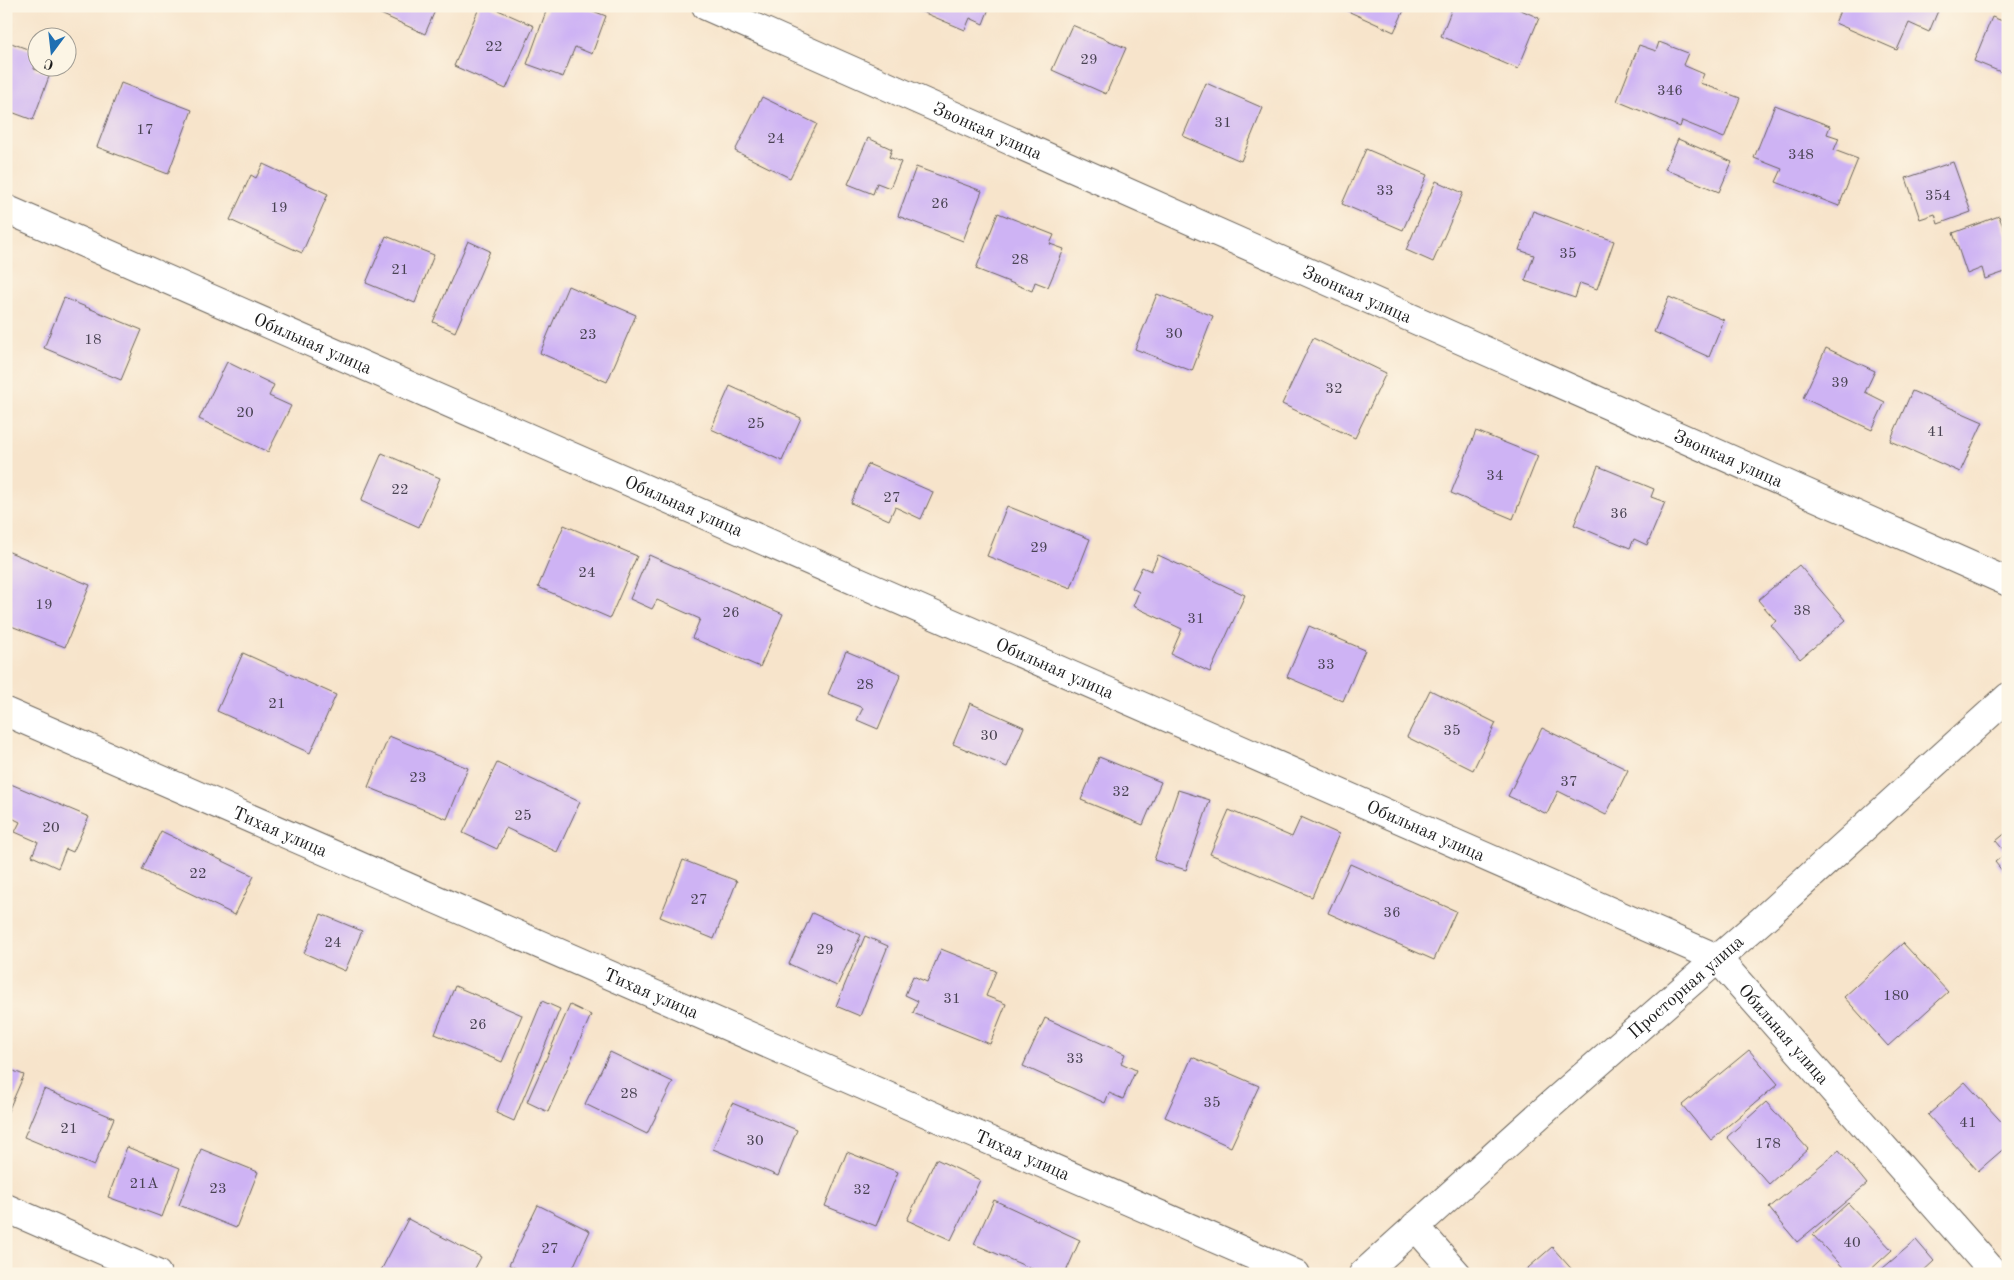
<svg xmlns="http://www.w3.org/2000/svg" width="2014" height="1280" font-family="'Old Standard TT',serif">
	<rect width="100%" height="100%" fill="#fcf5e5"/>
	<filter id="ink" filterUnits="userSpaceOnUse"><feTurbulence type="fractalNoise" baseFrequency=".02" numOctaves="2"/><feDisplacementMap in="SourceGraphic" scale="10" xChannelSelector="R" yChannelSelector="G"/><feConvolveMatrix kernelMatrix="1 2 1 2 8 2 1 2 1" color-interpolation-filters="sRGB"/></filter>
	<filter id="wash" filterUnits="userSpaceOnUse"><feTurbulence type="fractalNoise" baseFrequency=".0096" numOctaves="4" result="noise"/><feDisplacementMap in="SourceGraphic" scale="20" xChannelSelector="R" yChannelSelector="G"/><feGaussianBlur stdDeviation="1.12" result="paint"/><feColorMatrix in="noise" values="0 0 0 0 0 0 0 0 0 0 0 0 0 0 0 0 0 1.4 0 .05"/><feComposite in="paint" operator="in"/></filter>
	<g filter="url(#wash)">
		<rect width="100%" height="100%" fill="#f7e4cb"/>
		<g id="blocks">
			<path fill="#ceb3f4" d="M363,6H437L425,34Z
				M480,6H489L534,26L506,89L454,66Z
				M548,6H580L606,16L592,54L575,47L563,77L527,64Z
				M922,6H990L983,24L970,18L965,30L920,11Z
				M1342,6H1406L1394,32L1341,8Z
				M1453,6H1512L1539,18L1518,69L1441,36Z
				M1842,6H1940L1929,32L1909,23L1897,50L1835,23Z
				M1992,17L2008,23V75L1974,61Z
				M1072,25L1126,48L1106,94L1052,70Z
				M6,41L38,53L34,69L50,74L33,120L6,110Z
				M1659,42L1688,53L1683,65L1704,74L1700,83L1740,98L1724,138L1682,121L1680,127L1617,101L1639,45L1656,51Z
				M121,83L192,110L168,174L97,147Z
				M1206,83L1263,108L1241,161L1183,136Z
				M762,97L817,124L790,178L735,151Z
				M1775,105L1830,126L1827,134L1839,138L1834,150L1858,159L1839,206L1776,182L1782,169L1754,158Z
				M868,138L892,149L889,157L901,162L890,188L877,183L873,194L848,184Z
				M1678,139L1732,162L1719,192L1665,169Z
				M1366,149L1427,175L1403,230L1342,204Z
				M1953,162L1971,212L1938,224L1935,214L1920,219L1906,178Z
				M263,164L328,194L302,253L230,220L251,175L256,178Z
				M916,167L982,191L963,241L898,216Z
				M1436,181L1463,193L1433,262L1406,250Z
				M1533,211L1614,241L1597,289L1580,283L1575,298L1525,281L1534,255L1519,250Z
				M998,213L1054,235L1050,244L1064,249L1048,287L1035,282L1032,291L976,269Z
				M1999,216L2008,239V271L1985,279L1982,268L1967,274L1953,233Z
				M386,236L434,255L415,303L366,283Z
				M468,241L490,251L455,332L433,322Z
				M568,286L636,315L607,382L540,353Z
				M1157,294L1213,316L1192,371L1135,349Z
				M1669,297L1724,320L1709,357L1654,332Z
				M64,298L142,330L121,380L44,348Z
				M1313,338L1386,373L1355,438L1282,404Z
				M1826,348L1875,371L1865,392L1885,402L1872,430L1803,398Z
				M227,362L274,385L269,396L291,406L268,452L199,419Z
				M730,386L801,418L782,461L711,429Z
				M1912,391L1983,422L1960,472L1890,441Z
				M1476,431L1538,456L1513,519L1451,493Z
				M382,453L440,478L419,527L361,501Z
				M868,464L933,492L921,519L895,507L889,520L851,503Z
				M1598,466L1654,489L1651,497L1665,502L1647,545L1634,539L1630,548L1574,525Z
				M1007,506L1090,539L1071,588L987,556Z
				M564,525L637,556L610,618L538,587Z
				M7,551L90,585L65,647L6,624Z
				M649,555L783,614L760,667L692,638L700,619L657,600L652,609L630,599Z
				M1158,555L1245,595L1210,672L1171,654L1182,629L1133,606L1139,592L1132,588L1142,567L1151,571Z
				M1799,565L1846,620L1800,659L1771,625L1776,621L1758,600Z
				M1309,626L1365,650L1343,701L1287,677Z
				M846,651L901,674L878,729L857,720L863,708L828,694Z
				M243,653L336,695L310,753L217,711Z
				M1430,690L1496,723L1473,770L1407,737Z
				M970,703L1024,727L1007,767L953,744Z
				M1542,728L1628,770L1606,815L1558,791L1547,814L1508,796Z
				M389,736L468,768L447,819L368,787Z
				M1099,757L1161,782L1143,825L1081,800Z
				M497,763L580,802L557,852L506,828L497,849L463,833Z
				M6,782L89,817L73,852L66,849L58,868L32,856L38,842L15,832L20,822L6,815Z
				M1178,790L1210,800L1186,870L1154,860Z
				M1229,810L1292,837L1301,817L1339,834L1312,897L1210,854Z
				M161,831L254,876L235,915L142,870Z
				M2008,831V878L1995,862L2006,853L1996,841Z
				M683,860L737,881L714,939L660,917Z
				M1350,864L1456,911L1434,960L1328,913Z
				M812,913L861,935L837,986L789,964Z
				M321,914L362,931L345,971L304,953Z
				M865,936L888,946L860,1016L836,1006Z
				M1903,943L1948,992L1888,1046L1844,997Z
				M941,949L996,971L986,996L1006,1004L990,1044L913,1013L918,1001L905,995L913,976L927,982Z
				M455,986L522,1015L502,1062L435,1034Z
				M542,1001L560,1009L514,1121L496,1113Z
				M570,1005L591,1015L548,1112L527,1102Z
				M1045,1018L1125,1054L1121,1063L1136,1070L1123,1099L1109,1093L1105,1103L1023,1066Z
				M1749,1050L1778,1084L1711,1140L1682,1105Z
				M610,1052L673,1082L647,1134L585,1104Z
				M1192,1057L1259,1086L1231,1147L1165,1117Z
				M6,1068L24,1075L6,1116Z
				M1965,1082L2008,1129V1145L1978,1171L1928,1115Z
				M44,1089L114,1118L94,1166L24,1137Z
				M1766,1102L1808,1149L1769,1184L1727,1137Z
				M732,1103L797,1130L778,1176L713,1149Z
				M127,1147L180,1168L162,1217L108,1197Z
				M201,1149L258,1172L236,1228L179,1205Z
				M1839,1150L1867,1184L1797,1242L1769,1208Z
				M847,1152L898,1172L876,1226L825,1206Z
				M936,1159L980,1180L951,1240L907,1220Z
				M994,1200L1080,1240L1065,1274H1044L974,1244Z
				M1848,1203L1892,1250L1866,1274H1849L1813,1235Z
				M538,1205L590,1231L570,1274H528L509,1265Z
				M408,1219L481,1257L472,1274H379Z
				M1916,1240L1934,1261L1920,1274H1876Z
				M1552,1247L1576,1274H1521Z"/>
		</g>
	</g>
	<g filter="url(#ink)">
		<use href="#blocks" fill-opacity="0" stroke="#696259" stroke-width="1"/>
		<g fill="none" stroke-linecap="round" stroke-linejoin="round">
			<defs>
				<g id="minor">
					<path id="s1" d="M706,6L2008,582"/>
					<path id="s2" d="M6,209L1717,958L1995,1274"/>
					<path id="s3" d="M6,712L1296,1274"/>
					<path d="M6,1208L157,1274"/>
					<path d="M1415,1226L1457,1274"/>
					<path id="s4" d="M1363,1274L1547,1108L1762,920L2008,697"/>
				</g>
			</defs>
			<use href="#minor" stroke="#696259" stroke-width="30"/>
			<use href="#minor" stroke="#fff" stroke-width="28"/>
		</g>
	</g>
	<g text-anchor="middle" stroke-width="4" stroke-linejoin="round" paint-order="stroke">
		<g font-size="15" fill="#484252">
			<text x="494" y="51">22</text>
			<text x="1089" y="64">29</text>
			<text x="1670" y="95">346</text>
			<text x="1223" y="127">31</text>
			<text x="145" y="134">17</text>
			<text x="776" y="143">24</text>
			<text x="1801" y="159">348</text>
			<text x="1385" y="195">33</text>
			<text x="1938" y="200">354</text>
			<text x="940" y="208">26</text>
			<text x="279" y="212">19</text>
			<text x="1568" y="258">35</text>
			<text x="1020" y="264">28</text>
			<text x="400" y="274">21</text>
			<text x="1174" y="338">30</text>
			<text x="588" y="339">23</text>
			<text x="93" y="344">18</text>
			<text x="1840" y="387">39</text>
			<text x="1334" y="393">32</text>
			<text x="245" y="417">20</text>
			<text x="756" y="428">25</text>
			<text x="1936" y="436">41</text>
			<text x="1495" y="480">34</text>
			<text x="400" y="494">22</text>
			<text x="892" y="502">27</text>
			<text x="1619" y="518">36</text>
			<text x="1039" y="552">29</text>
			<text x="587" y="577">24</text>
			<text x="44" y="609">19</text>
			<text x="1802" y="615">38</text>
			<text x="731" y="617">26</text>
			<text x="1196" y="623">31</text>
			<text x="1326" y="669">33</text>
			<text x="865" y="689">28</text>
			<text x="277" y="708">21</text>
			<text x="1452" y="735">35</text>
			<text x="989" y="740">30</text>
			<text x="418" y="782">23</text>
			<text x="1569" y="786">37</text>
			<text x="1121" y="796">32</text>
			<text x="523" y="820">25</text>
			<text x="51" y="832">20</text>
			<text x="198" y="878">22</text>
			<text x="699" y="904">27</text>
			<text x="1392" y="917">36</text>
			<text x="333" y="947">24</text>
			<text x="825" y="954">29</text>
			<text x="1896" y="1000">180</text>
			<text x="952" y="1003">31</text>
			<text x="478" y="1029">26</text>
			<text x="1075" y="1063">33</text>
			<text x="629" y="1098">28</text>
			<text x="1212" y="1107">35</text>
			<text x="1968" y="1127">41</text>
			<text x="69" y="1133">21</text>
			<text x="755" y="1145">30</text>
			<text x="1768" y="1148">178</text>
			<text x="144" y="1188">21А</text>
			<text x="218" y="1193">23</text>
			<text x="862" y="1194">32</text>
			<text x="1852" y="1247">40</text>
			<text x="550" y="1253">27</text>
		</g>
		<g font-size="18" fill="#1c1c1c" stroke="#fcf5e5">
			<text dy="6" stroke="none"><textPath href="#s1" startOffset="308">Звонкая улица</textPath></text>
			<text dy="6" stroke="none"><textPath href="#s1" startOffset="712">Звонкая улица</textPath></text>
			<text dy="6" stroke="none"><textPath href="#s2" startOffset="335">Обильная улица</textPath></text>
			<text dy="6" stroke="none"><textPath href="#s1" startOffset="1118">Звонкая улица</textPath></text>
			<text dy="6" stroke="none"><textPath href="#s2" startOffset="740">Обильная улица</textPath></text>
			<text dy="6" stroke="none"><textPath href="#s2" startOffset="1145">Обильная улица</textPath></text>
			<text dy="6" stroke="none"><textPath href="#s2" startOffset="1550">Обильная улица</textPath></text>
			<text dy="6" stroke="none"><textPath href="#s3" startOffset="299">Тихая улица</textPath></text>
			<text dy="6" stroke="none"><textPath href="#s4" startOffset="432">Просторная улица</textPath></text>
			<text dy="6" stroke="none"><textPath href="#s3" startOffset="704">Тихая улица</textPath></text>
			<text dy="6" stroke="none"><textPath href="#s2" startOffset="1969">Обильная улица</textPath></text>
			<text dy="6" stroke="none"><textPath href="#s3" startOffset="1109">Тихая улица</textPath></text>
		</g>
	</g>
	<rect width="2014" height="1280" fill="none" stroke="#fcf5e5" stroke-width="25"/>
	<g transform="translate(52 52) rotate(195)"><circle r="24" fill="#fcf5e5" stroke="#a29e95"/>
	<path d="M0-4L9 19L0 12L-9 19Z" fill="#1f6fb2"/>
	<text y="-8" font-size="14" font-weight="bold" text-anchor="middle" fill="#1c1c1c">С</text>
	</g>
</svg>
